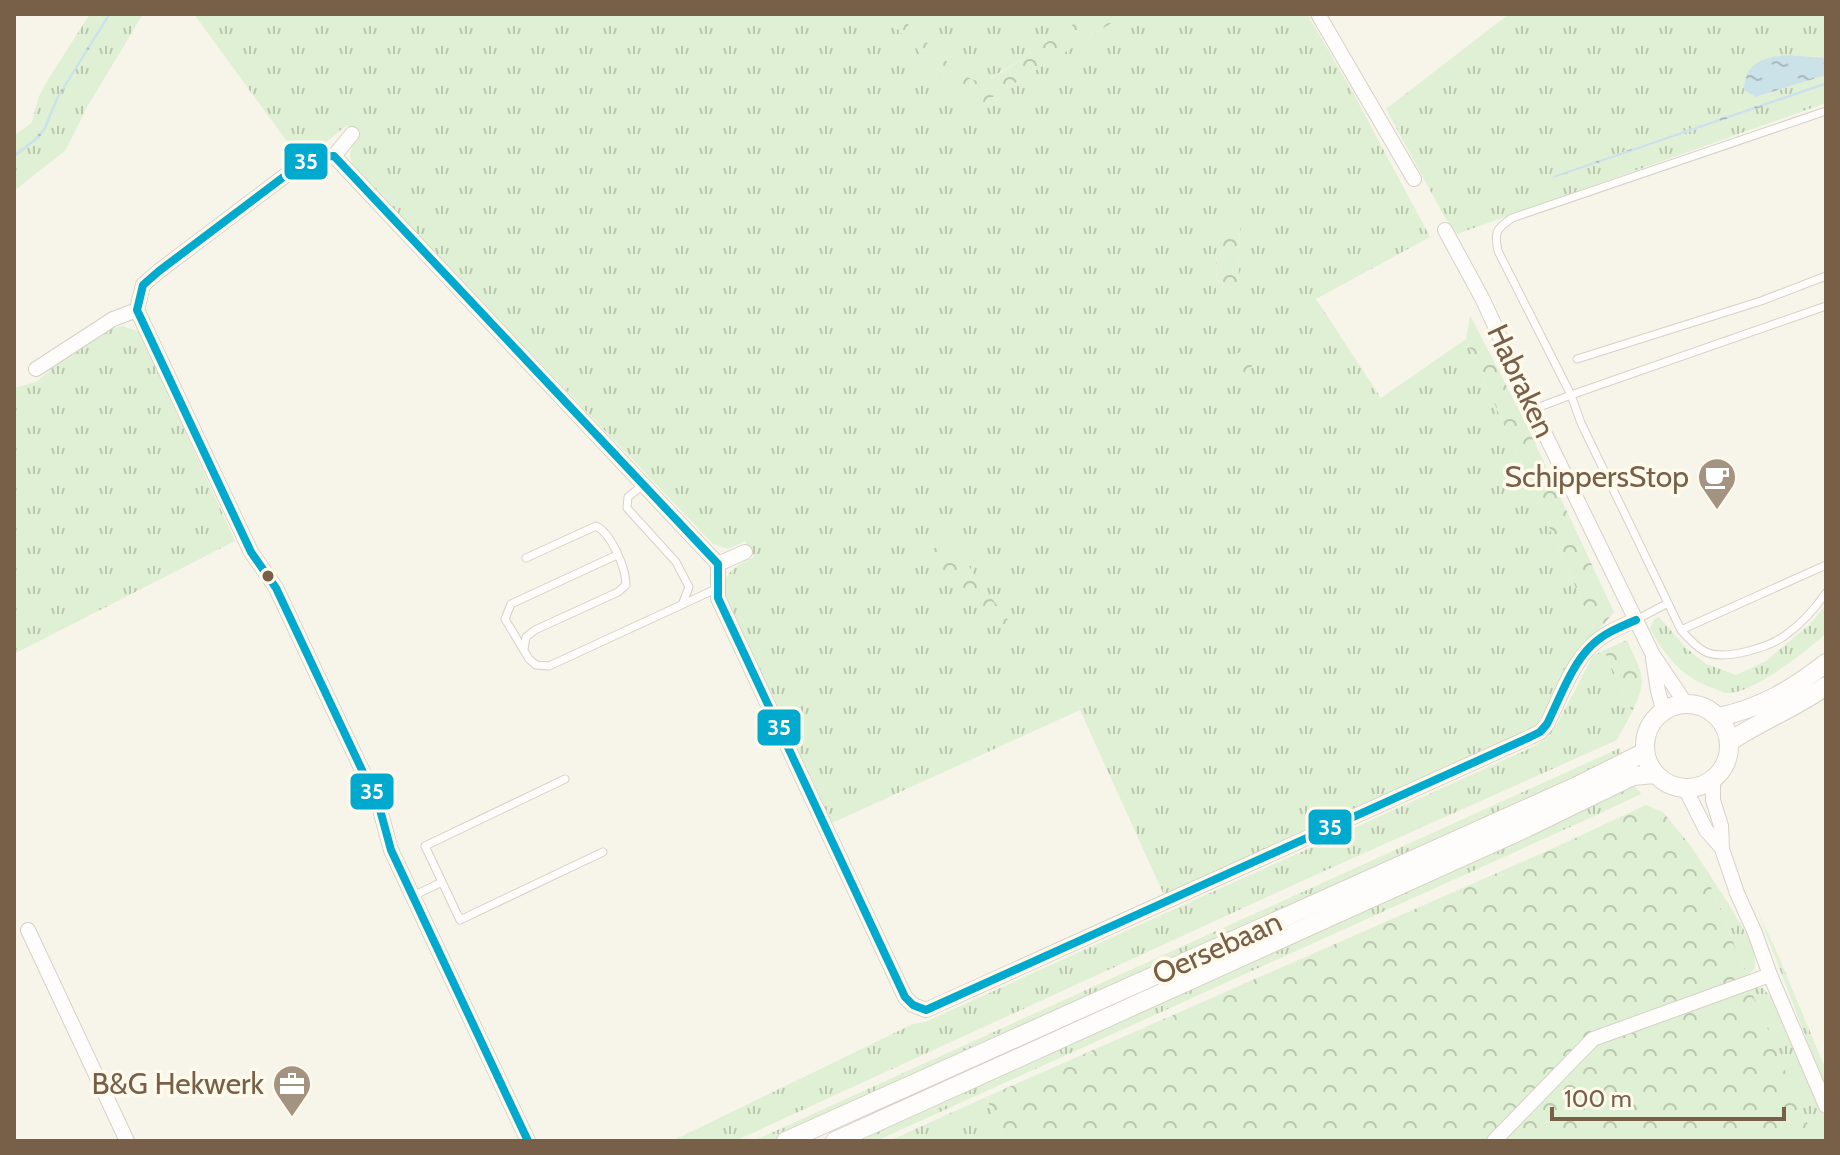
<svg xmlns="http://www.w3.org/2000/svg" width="1840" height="1155" font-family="Cabin,sans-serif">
	<defs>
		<pattern id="grass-tufts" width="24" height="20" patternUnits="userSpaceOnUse" patternTransform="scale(2)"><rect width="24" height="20" fill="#e0f0d4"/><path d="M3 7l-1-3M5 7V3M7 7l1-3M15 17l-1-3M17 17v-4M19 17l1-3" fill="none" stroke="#bac6ae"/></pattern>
		<pattern id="forest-crowns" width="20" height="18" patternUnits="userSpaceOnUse" patternTransform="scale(2)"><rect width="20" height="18" fill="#e0f0d4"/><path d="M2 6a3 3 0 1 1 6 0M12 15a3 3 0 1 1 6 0" fill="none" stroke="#bac6ae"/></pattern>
		<pattern id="water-ripples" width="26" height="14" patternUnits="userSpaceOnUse" patternTransform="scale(2)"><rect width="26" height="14" fill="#cbe2e9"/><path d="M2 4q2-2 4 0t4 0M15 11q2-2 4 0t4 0" fill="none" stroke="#aababf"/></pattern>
	</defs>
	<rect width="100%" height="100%" fill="#f7f4ea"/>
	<path fill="url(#grass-tufts)" fill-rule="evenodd" d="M90,14H143L87,107L66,150L14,191V136L32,122L39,96L47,81Z
		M194,14H886L884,15L975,108L1126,14H1307L1351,89L1430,237L1316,299L1381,398L1466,339L1596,633L1579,646L1540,719L1536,725L1527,731L1164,895L1080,710L832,823L724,592C723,571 738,565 754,557L745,541L728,549L713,544L356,170C347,156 349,151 358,137L347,125L324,144L294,151ZM1240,224L1238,285L1216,295L1217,239ZM962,553L972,572L1010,624L993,622L974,602Z
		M918,14H1091C1075,25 991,82 979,82C962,81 920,35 906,22Z
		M1509,14H1826V58C1809,59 1792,55 1775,57L1757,97L1826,75V82L1553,176L1554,178L1826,85V103L1457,234L1444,216L1386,109Z
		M122,326L140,332L235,541L14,654V388L36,382L63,359L112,329Z
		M1826,605V633C1809,650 1752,694 1727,693C1723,693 1720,691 1716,689C1683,679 1667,658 1650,629L1654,619L1659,617L1686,648L1706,664L1736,675L1766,661L1810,624Z
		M1604,650L1632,712L1617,740L1302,881L735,1141H672L913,1024L925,1022L1535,746L1547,737L1558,722L1593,656Z
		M1620,748L1622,760L782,1141H753Z
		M1633,783L1641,794L1590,818L876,1141H849Z
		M1700,860L1728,903L1754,947L1755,968L1747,976Z
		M1758,912L1778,955L1826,1070V1090Z
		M1750,988H1763L1774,1001L1817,1104L1826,1118V1141H1815Z
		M986,1097L1005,1141H961L959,1139L954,1141H889Z"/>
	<path fill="url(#forest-crowns)" d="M886,14H918L907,23C921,36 961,80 978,81C997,83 1067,25 1089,15C1099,11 1116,14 1126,14L975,108L884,15Z
		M1240,223L1238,285L1229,306L1219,302L1216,295L1217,239L1226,226Z
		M1470,315L1526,424L1614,612L1596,633L1466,339Z
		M1253,343L1262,345C1261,362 1252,366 1239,376L1235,372L1232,364L1237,354Z
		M944,543L962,553L972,572L1011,624L1001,628L993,622L948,578L930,551Z
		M1627,640C1641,672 1649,678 1632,712L1604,650Z
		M1646,805L1663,812L1690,845L1700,860L1747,976L1750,988L1815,1141H1005L986,1097L1556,847Z"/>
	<path fill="url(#water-ripples)" d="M108,14H111L59,97L46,129L38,139L14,158V154L34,139L43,129L56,98Z
		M1786,55L1826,58V75L1756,97L1744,90C1745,63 1762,58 1786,55Z
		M1826,82V85L1554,178L1553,176Z"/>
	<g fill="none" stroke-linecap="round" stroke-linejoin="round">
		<defs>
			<path id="lane" d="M1826,111L1512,218C1496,229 1494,232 1498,251L1571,395L1581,423L1681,630C1688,638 1695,646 1704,651C1723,662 1771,647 1787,634C1801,624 1816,607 1826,593
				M1577,359L1761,301L1826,276
				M1534,409L1571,395L1826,306
				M643,485L628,497L627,508L676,562L689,587L682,605
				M617,555L511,604L505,619L529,659L536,665L549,666L718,588
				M1636,620L1668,603
				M1681,630L1826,565
				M524,649L526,637L535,630L618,592L626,585C626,568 611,533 596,526L526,558
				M565,779L425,846L460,920L603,852
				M413,896L442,882"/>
			<path id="street" d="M1318,14L1414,179
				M334,156L352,134
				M1445,230L1483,300L1539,422L1653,655L1686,704
				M36,369L113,319L137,310
				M718,564L745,552
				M1653,659L1658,691L1664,712
				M1713,780V800L1721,826L1722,849L1737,893L1755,933L1770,975L1826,1106
				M1685,788L1706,830L1722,848
				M28,930L127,1141
				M528,1141L391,850L379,806L276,588L251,552L137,310L143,285L159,271L298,166L314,157L334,156L718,564V598L905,997L913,1005L926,1010L1530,737L1540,732L1547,724C1559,700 1572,664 1591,646C1604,633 1620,627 1636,620
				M1494,1141L1593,1039L1770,975"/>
			<path id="secondary" d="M1645 746a42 42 0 1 1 84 0a42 42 0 1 1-84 0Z
				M1718,717C1759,709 1793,689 1826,663
				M1729,742C1760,721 1795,708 1826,686
				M786,1141L1577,786L1645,752
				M835,1141L1526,828L1633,776L1655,774"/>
		</defs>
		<use href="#lane" stroke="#d6d1c8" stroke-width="9"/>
		<use href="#street" stroke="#d6d1c8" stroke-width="16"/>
		<use href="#secondary" stroke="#d8d1c8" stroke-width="20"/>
		<use href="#lane" stroke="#fefdfc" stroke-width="7"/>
		<use href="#street" stroke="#fefdfc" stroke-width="14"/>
		<use href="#secondary" stroke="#fefdfc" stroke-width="18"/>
		<defs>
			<path id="bus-1" d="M528,1141L391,850L379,806L276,588L251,552L137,310L143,285L159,271L298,166L314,157L334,156L718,564V598L905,997L913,1005L926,1010L1530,737L1540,732L1547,724C1559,700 1572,664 1591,646C1604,633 1620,627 1636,620"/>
		</defs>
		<use href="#bus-1" stroke="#fffaeb" stroke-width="14"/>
		<use href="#bus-1" stroke="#00a9ce" stroke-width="8"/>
	</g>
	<defs>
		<symbol id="cafe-pin" viewBox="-11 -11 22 30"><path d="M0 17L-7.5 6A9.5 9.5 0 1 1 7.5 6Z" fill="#a49381" stroke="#fffaeb"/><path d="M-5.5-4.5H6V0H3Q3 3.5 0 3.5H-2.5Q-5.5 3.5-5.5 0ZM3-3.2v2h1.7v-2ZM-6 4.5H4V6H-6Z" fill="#fff"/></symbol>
		<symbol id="office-pin" viewBox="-11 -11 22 30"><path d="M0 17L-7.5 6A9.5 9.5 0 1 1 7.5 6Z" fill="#a49381" stroke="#fffaeb"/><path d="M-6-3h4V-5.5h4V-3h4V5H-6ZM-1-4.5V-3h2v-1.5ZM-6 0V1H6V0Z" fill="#fff"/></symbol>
	</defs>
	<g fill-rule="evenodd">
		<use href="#cafe-pin" x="1695" y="455" width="44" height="60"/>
		<use href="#office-pin" x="270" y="1062" width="44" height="60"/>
	</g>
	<circle fill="#775f48" stroke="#fffaeb" stroke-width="3" cx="268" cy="576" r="7"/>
	<g text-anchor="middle" stroke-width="7" stroke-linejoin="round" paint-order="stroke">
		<g font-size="30" fill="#775f48" stroke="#fffaeb">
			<text transform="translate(1521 381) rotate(65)" y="10">Habraken</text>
			<text transform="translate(1217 948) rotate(-24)" y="10">Oersebaan</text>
		</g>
		<g font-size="30" fill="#775f48" stroke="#fffaeb" text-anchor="end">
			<text x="1689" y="487">SchippersStop</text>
			<text x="264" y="1094">B&amp;G Hekwerk</text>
		</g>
	</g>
	<g stroke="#fffaeb" stroke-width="3">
		<rect x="283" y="142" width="46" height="39" rx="8" fill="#00a9ce"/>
		<rect x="756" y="708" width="46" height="39" rx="8" fill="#00a9ce"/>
		<rect x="349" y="772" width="46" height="39" rx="8" fill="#00a9ce"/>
		<rect x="1307" y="808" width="46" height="38" rx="8" fill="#00a9ce"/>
	</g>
	<g font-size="22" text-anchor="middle" font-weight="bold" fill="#fff">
		<text x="306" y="169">35</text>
		<text x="779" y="735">35</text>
		<text x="372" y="799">35</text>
		<text x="1330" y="835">35</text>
	</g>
	<rect width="1840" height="1155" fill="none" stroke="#775f48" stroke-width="32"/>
	<path d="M1552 1107v12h232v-12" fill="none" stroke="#775f48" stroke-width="4"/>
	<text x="1564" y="1107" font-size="24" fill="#775f48" stroke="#fffaeb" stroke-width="6" paint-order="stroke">100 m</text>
</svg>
